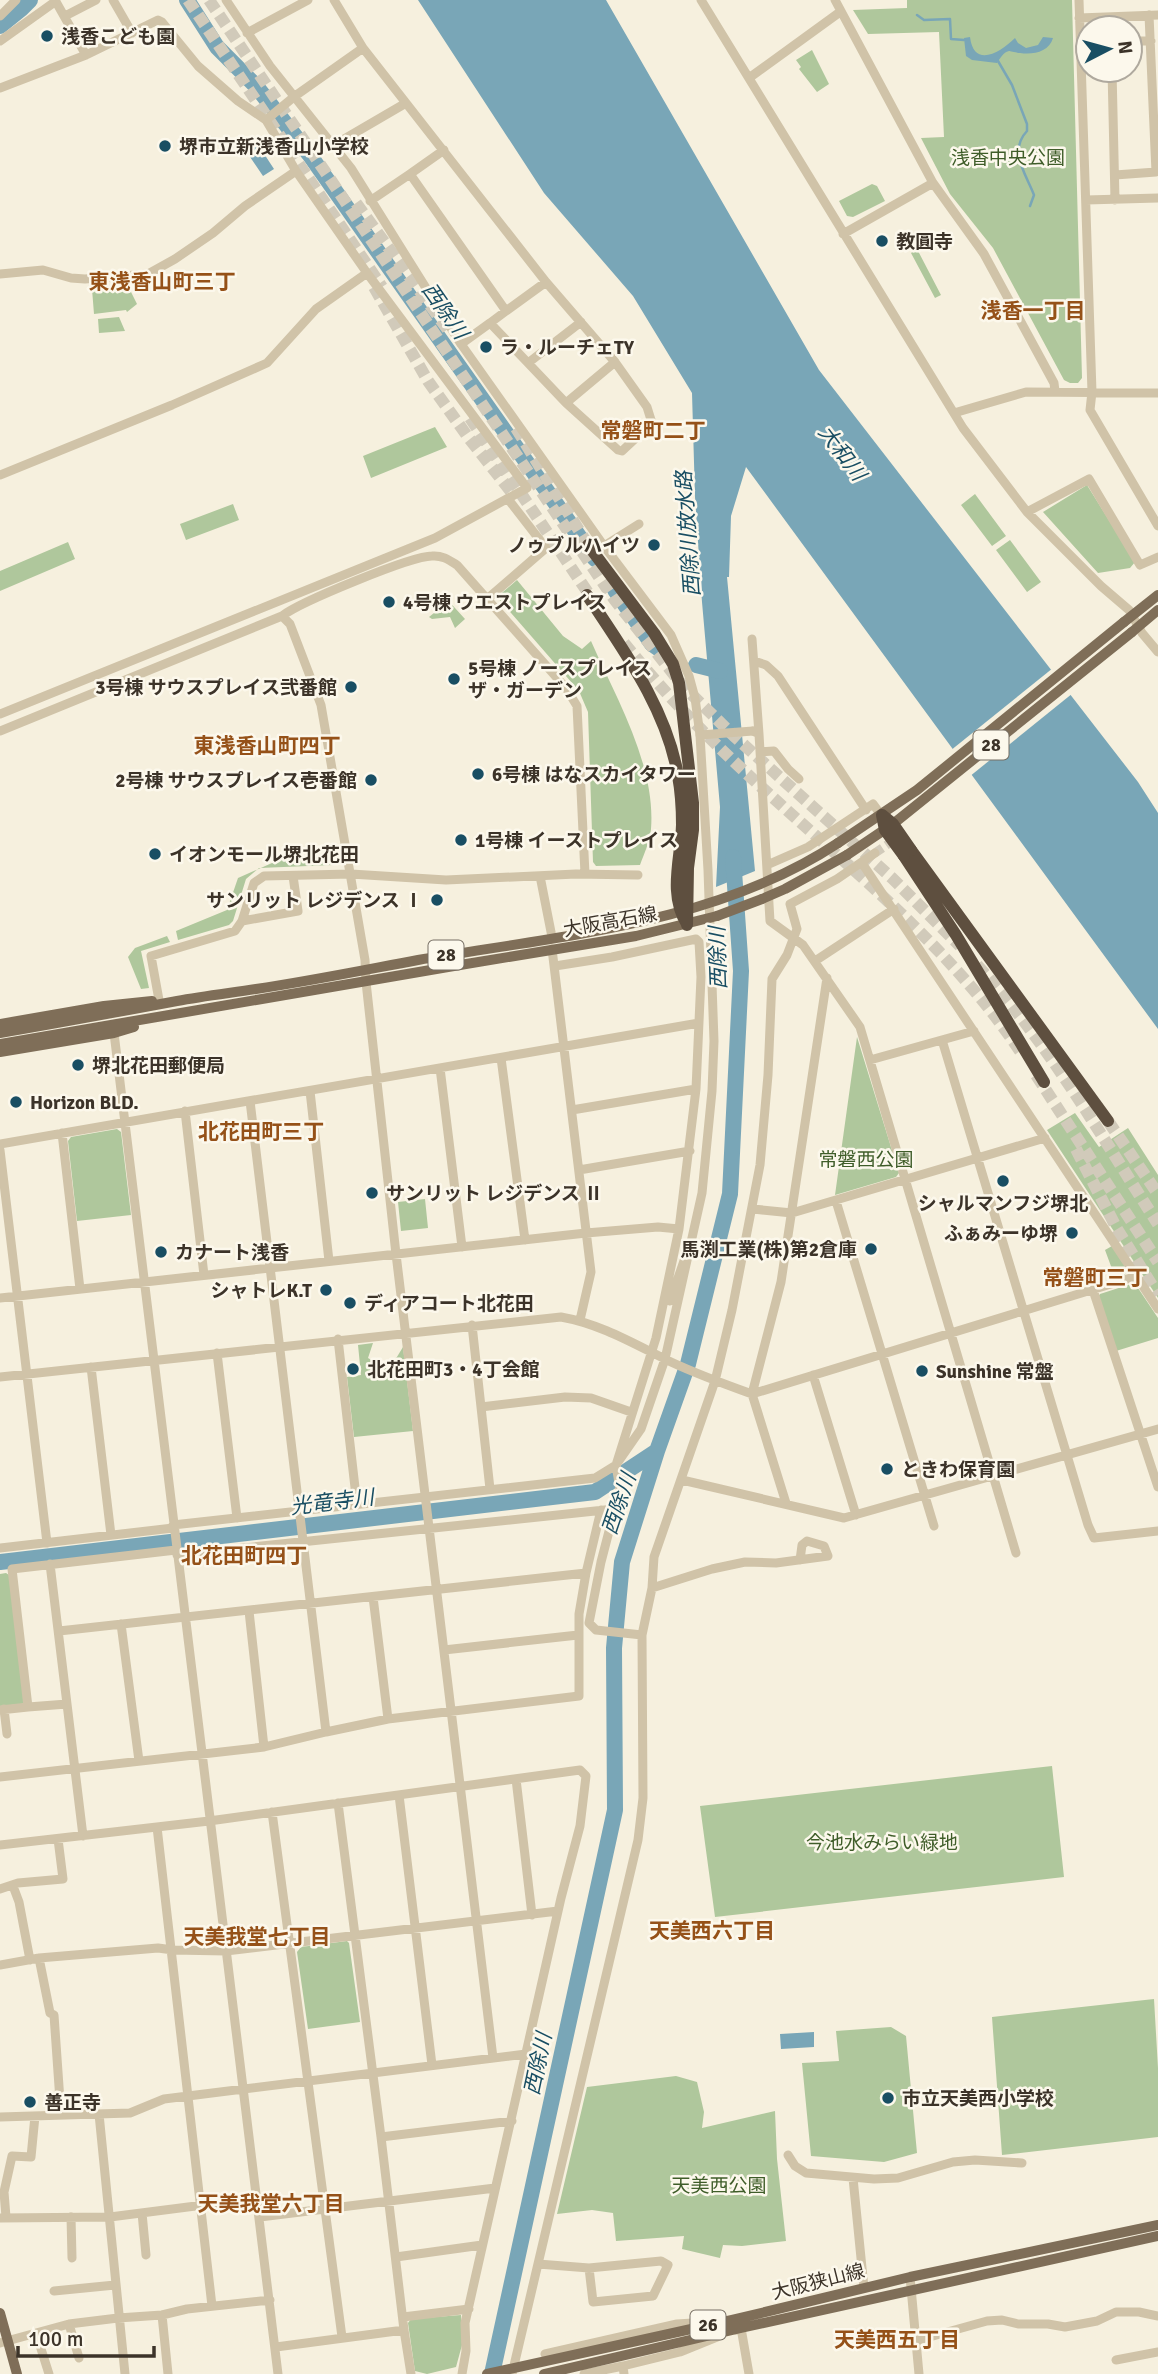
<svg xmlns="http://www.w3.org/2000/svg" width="1158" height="2374" font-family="Signika,'Noto Sans JP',sans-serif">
	<rect width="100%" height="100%" fill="#f6f0de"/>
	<path fill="#afc79c" d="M907,0H1072L1082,378L1078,383H1070L1064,380L993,248L950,194L921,138L944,137L939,32L868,34L853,10L907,8Z
		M812,50L829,84L817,92L799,69L801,67L796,60Z
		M872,184L877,186L885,201L853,217L847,216L839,201Z
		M917,249L941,295L935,298L911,253Z
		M128,286L137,304L127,312L126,310L94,314L92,289Z
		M119,317L125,331L99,333L98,319Z
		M435,427L447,447L371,478L363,456Z
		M1087,485L1135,562L1130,568L1098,573L1043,512Z
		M975,494L1006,536L992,546L961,505Z
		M233,504L239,520L186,540L180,524Z
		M1010,540L1041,582L1027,592L996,550Z
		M68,542L75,559L0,591V571Z
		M517,580L563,636L582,649L591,641C616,698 656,765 651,829C650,841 644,854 640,865L596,866L593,862L588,712L579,691L497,597Z
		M445,597L465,619L455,628L450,617L432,619L429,617L439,609Z
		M327,858L333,865L259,868L246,879L233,921L229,925L178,940L176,931L227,910L238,878L281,859Z
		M167,936L170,942L141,951L149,988L141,989L128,957L135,948Z
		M857,1037L899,1173L896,1177L835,1195Z
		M1075,1113L1099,1147L1128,1128L1158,1175V1298L1047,1130Z
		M117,1129L121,1132L131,1215L77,1221L68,1141L71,1137Z
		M425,1199L428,1228L401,1231L398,1202Z
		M1112,1246L1127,1269L1126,1274L1115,1277L1105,1250Z
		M1131,1284L1136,1285L1158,1318V1338L1116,1351L1098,1297L1100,1294Z
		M373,1343L368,1358L389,1370L403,1347L413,1431L354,1437L347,1377L361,1375L358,1345Z
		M6,1573L9,1575L25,1701L22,1704L0,1706V1574Z
		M1052,1766L1064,1877L715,1917L700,1806Z
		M347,1941L349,1943L360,2022L308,2029L297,1952L301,1947Z
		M1154,1999L1158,2068V2137L1002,2155L992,2017Z
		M891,2027L906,2036L917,2153L884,2162L811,2156L802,2063L839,2061L836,2031Z
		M676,2076L697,2082L704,2112L702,2128L775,2111L777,2159L786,2241L742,2246L723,2245L720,2258L682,2249L684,2236L616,2241L613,2213L592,2210L557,2214L587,2087Z
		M461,2315L462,2345L456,2367L427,2374L415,2371L408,2323L411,2319Z"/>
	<path fill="#79a6b7" d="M418,0H606L819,370L1138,782L1158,813V1029L746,467L731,516L729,577H727L755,871L716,887L720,807L702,602L695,497L692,393L633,296L544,193Z
		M970,37C974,69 1001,52 1015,38L1018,43L1026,48L1038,45L1043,37L1053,38C1049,52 1033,55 1020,53C1018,53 1010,51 1009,51C1003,52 1000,59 997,63L972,60L966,56L964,38Z
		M255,140L274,169L263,176L244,148Z
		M814,2032V2047L781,2049L780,2034Z"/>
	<path fill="#f6f0de" d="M1053,668L1073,693L969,777L950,751Z"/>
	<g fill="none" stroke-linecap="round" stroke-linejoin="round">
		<path stroke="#79a6b7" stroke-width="2.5" d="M917,15L924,20L950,19L951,39L964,40
			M998,61L1012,85L1027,124V131C1008,151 1026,174 1034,195L1030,206"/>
		<path stroke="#79a6b7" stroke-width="16" d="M187,0L217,47L256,86L309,154L595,559
			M0,26L21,9L30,0
			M615,590L652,644L662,651
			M696,665L720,671
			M0,1562L595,1492L657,1451
			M492,2374L615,1810L614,1648L622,1562L657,1451L688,1364L730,1194L741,971L733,857"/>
		<path stroke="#d1caba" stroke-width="9" stroke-dasharray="9 4.5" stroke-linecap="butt" d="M875,853L897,838"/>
		<path stroke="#d1caba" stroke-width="12" stroke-dasharray="12 6" stroke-linecap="butt" d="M188,0L382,287
			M209,0L614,599L683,686L734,736L892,878L960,946
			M356,203L448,330
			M374,287L428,381L468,437L516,498
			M470,418L595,603
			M516,428L588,545
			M624,643C661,689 701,731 744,771C840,861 949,943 1022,1054
			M977,965C1048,1042 1101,1136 1158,1224
			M1036,1075L1158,1262
			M1108,1121L1158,1194
			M1076,1149L1117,1229L1158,1295"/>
		<path stroke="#d0c3a8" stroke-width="9" d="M55,0L86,55
			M113,0L132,33
			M334,0L363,48L546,282L615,362L647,407L652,423L622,451L618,450L566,403L615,362
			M701,0L963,428L1027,512L1101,586L1129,610L1142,633L1158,652
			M835,0L933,183L984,254L1054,383L1055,391
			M1079,0L1092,392L1090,410L1158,526
			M0,16L16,0
			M65,16L96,0
			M1079,18L1158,15
			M247,33L308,0
			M0,41L56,1
			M1130,41H1151
			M1112,70L1115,200
			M749,78L840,12
			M0,88L86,55L158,20L162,22L198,66L238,101L266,120L296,171L367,273L527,488L435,538L0,714
			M295,96L363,48
			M334,145L406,103
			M410,174L444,150
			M1115,175L1156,172L1149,15
			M1086,200L1158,198
			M370,201L410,174L506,311L546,282
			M843,234L933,183
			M0,274L43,270L71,278L85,279L148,274L175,259L213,233L245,206L296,171
			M490,323L506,311
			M461,344L490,323L528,363L581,322
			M528,363L566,403
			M954,413L1026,392L1158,393
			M0,475L172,405L267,363L316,309L367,273
			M1027,512L1089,479L1140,565L1158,557
			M604,546L639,524
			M486,600L546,548L508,499
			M282,616C300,602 411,556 432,556C442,555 449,560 457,565L566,688L577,706L585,874
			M752,639L759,734
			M754,661L766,665L778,676L866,810
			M0,731L282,616L290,624L321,705L365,960L366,982L396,1254L493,2058
			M753,731L759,734L770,921L803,945L860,1027L1016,1553
			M760,752L774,751L788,769L799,779
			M862,863L1158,1309
			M767,865L808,847L873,804L884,819
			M540,876L552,937
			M242,921L298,911L293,876
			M552,949L591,1272L580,1320
			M815,961L894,909
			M555,966L612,957L696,939L699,942L701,977L696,1089L679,1229L656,1338L616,1465L620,1489L601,1562L589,1623L596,1630L642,1635
			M159,1000L151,956L235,931L242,921L254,883L264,876L351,874L446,880L576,874L638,875
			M114,1033L278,2374
			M942,1040L1088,1525L1094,1538L1158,1531
			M501,1058L525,1240
			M870,1060L974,1031
			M440,1068L462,1247
			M310,1091L329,1261
			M250,1101L326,1732L388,1719L579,1696V1614L586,1573L601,1510
			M572,1110L696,1089
			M185,1111L204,1275
			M62,1133L80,1289
			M0,1144L699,1023
			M0,1150L47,1543
			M579,1170L690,1151
			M836,1201L934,1526
			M753,1209L792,1213L1045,1138
			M1093,1290L1158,1487
			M0,1298L586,1233L658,1227L679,1229
			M670,1301L685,1258
			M472,1325L490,1489
			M338,1339L357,1505
			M217,1353L237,1518
			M91,1367L111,1535
			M813,1375L856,1515
			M0,1377L561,1317C601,1324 634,1344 671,1362C697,1374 724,1384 752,1394L1137,1276
			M481,1407L565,1397L591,1398L631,1412
			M682,1480L844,1518L1158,1429
			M786,1503L752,1394L781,1282L827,978
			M173,1525L595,1478L616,1465L641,1429L665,1359L702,1193L712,1091L714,1041L708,870L700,735L695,698L689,676L671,635L604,546L461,344L351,168L270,66L226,0
			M0,1548L173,1528
			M177,1555L614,1509
			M50,1564L67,1704
			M652,1588L712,1569L745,1562L776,1563L828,1556L824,1546L807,1541L802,1545L800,1560
			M373,1597L388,1719
			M249,1611L264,1747
			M121,1624L139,1761
			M59,1631L586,1573
			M444,1650L578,1635
			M4,1709L7,1734
			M0,1710L28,1707
			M0,1777L264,1747L326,1732
			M516,1779L532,1915
			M399,1795L432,2065
			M338,1803L381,2137L404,2330L411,2374
			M272,1812L342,2337
			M157,1827L212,2306
			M83,1836L67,1704L28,1707L12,1569L176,1550
			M0,1845L209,1821L580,1770L586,1776L580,1826L561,1898L465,2323L466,2351L462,2374
			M13,1886L19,1902L30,1960
			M0,1889L18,1883L63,1879L58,1839
			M39,1958L50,2013L54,2015L61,2115
			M0,1965L39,1958L158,1948L173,1950L226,1951L558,1911
			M99,2114L125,2374
			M0,2117L130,2113L164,2099L526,2054
			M381,2137L512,2121
			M788,2155L795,2166L806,2173L874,2179L898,2178L953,2162L975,2160L1022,2163
			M853,2178L864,2288
			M142,2213L146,2255
			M6,2217L4,2192L12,2156L31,2157L35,2116
			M71,2217L72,2258
			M260,2217L495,2188
			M0,2218L110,2217L258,2198
			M396,2257L482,2245
			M538,2264L589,2268L661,2261L668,2265L653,2296L593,2302L589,2268
			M910,2277L919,2374
			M54,2291L115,2285
			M162,2315L168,2374
			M403,2317L469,2309
			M69,2324L79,2358
			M736,2330L741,2328L749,2374
			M36,2333L49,2374
			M915,2341L987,2321L1002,2320L1018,2324H1048L1065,2327L1097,2321L1116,2312H1139L1158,2316
			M0,2343L69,2324L118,2318L162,2315L187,2309L270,2300
			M276,2347L404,2330
			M545,2354L677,2324L708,2322
			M1116,2360L1158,2352
			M512,2374L638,1840L643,1798L642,1635L652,1588L654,1557L715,1381L732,1310L760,1165L768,1075L772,979L787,955L797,929L790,904L837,879L875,853
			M584,2374L623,2366
			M624,2374L623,2366L680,2352L717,2337"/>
		<path stroke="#7f6e58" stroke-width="10" d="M1124,622L1158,595
			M1132,632L1158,610
			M762,899L785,889L847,855
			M0,1024L104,1006L152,1001
			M0,1033C59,1023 118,1012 177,1001C203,996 230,993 256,989C310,981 364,970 418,960C559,936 716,924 838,843
			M0,1044L448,967L636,936L717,916
			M0,1052L114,1033L134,1027
			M0,2313L17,2374
			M487,2374L732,2320L910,2277L1158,2225
			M544,2374L741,2328L1158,2236"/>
		<path stroke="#5e4f3f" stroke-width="12" d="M588,545L654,633L673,664L679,683L693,803V830L688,868L687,925
			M587,595C624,651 667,709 678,776C681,792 682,809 682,825C681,858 668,894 687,924
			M911,850L1108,1121
			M904,856L956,935L1044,1082"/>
		<path stroke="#d0c3a8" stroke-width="9" d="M266,120L295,96
			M700,735L753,731"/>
		<path stroke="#7f6e58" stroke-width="10" d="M838,843L917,790L1124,622
			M847,855L893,824L1132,632
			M717,916L762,899"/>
		<path stroke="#5e4f3f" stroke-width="12" d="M882,815L885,830L904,856
			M882,815L893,824L911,850"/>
	</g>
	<g fill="#194e63" stroke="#fcf8ec" stroke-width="2.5">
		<circle cx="47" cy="36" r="7"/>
		<circle cx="165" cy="146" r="7"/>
		<circle cx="882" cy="241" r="7"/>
		<circle cx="486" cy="347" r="7"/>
		<circle cx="654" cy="545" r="7"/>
		<circle cx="389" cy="602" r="7"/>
		<circle cx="454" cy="679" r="7"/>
		<circle cx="351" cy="687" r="7"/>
		<circle cx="478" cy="774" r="7"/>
		<circle cx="371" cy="780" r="7"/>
		<circle cx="461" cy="840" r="7"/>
		<circle cx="155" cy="854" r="7"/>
		<circle cx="437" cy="900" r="7"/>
		<circle cx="78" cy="1065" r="7"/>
		<circle cx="16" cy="1102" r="7"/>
		<circle cx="1003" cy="1181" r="7"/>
		<circle cx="372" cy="1193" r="7"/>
		<circle cx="1072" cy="1233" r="7"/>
		<circle cx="871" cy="1249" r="7"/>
		<circle cx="161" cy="1252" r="7"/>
		<circle cx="326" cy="1290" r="7"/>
		<circle cx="350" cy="1303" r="7"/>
		<circle cx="353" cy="1369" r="7"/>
		<circle cx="922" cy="1371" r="7"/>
		<circle cx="887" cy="1469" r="7"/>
		<circle cx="888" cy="2098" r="7"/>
		<circle cx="30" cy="2102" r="7"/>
	</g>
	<g text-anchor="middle" stroke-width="5" stroke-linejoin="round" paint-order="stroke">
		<g fill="#fcf8ec" stroke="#766e64" stroke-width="2">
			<rect x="973.5" y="730.5" width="35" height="29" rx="5"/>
			<rect x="428.5" y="940.5" width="35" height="29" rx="5"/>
			<rect x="690.5" y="2310.5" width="35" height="29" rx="5"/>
		</g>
		<g font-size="18" font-weight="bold" fill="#3c3329">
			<text x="991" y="751">28</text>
			<text x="446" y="961">28</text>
			<text x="708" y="2331">26</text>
		</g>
		<g font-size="19" font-weight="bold" fill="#3c3329" stroke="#fcf8ec" text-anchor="start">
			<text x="61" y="43">浅香こども園</text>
			<text x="179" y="153">堺市立新浅香山小学校</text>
			<text x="896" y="248">教圓寺</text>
			<text x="500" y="354">ラ・ルーチェTY</text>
			<text x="640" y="552" text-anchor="end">ノゥブルハイツ</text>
			<text x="403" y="609">4号棟 ウエストプレイス</text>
			<text x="468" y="675">5号棟 ノースプレイス<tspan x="468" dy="22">ザ・ガーデン</tspan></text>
			<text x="337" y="694" text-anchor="end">3号棟 サウスプレイス弐番館</text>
			<text x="492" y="781">6号棟 はなスカイタワー</text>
			<text x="357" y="787" text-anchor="end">2号棟 サウスプレイス壱番館</text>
			<text x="475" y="847">1号棟 イーストプレイス</text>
			<text x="169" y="861">イオンモール堺北花田</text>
			<text x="423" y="907" text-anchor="end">サンリット レジデンス Ⅰ</text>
			<text x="92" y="1072">堺北花田郵便局</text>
			<text x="30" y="1109">Horizon BLD.</text>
			<text x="386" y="1200">サンリット レジデンス Ⅱ</text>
			<text x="1003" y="1210" text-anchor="middle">シャルマンフジ堺北</text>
			<text x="1058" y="1240" text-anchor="end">ふぁみーゆ堺</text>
			<text x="857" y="1256" text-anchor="end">馬渕工業(株)第2倉庫</text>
			<text x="175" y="1259">カナート浅香</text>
			<text x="312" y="1297" text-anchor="end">シャトレK.T</text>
			<text x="364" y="1310">ディアコート北花田</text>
			<text x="367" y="1376">北花田町3・4丁会館</text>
			<text x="936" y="1378">Sunshine 常盤</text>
			<text x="901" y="1476">ときわ保育園</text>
			<text x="902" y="2105">市立天美西小学校</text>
			<text x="44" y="2109">善正寺</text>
		</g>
		<g font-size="19" fill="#3f5d29" stroke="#fcf8ec">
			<text x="1008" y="164">浅香中央公園</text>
			<text x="866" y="1166">常磐西公園</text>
			<text x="882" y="1849">今池水みらい緑地</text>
			<text x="719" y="2192">天美西公園</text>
		</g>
		<g font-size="19" fill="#3c3329" stroke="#fcf8ec">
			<text transform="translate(610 921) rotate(-10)" y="7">大阪高石線</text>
			<text transform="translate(818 2281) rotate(-14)" y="7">大阪狭山線</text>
		</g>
		<g font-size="21" font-weight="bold" fill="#955118" stroke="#fcf8ec">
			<text x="162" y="289">東浅香山町三丁</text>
			<text x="1033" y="318">浅香一丁目</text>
			<text x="653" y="438">常磐町二丁</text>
			<text x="267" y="753">東浅香山町四丁</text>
			<text x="261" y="1139">北花田町三丁</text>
			<text x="1095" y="1285">常磐町三丁</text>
			<text x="244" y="1563">北花田町四丁</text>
			<text x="712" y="1938">天美西六丁目</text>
			<text x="257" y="1944">天美我堂七丁目</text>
			<text x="271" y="2211">天美我堂六丁目</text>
			<text x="897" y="2347">天美西五丁目</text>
		</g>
		<g font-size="21" font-style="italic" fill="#194e63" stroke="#fcf8ec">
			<text transform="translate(445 311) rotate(55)" y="7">西除川</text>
			<text transform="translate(842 453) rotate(53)" y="7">大和川</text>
			<text transform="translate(688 534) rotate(-94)" y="7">西除川放水路</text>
			<text transform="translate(718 958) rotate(-92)" y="7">西除川</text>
			<text transform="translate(332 1502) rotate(-7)" y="7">光竜寺川</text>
			<text transform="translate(619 1504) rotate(-71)" y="7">西除川</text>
			<text transform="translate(538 2064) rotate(-78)" y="7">西除川</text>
		</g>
	</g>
	<g transform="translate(1109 49) rotate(84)"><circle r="33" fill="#fcf8ec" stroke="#afa99e" stroke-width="2"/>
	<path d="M0-5L12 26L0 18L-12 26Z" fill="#194e63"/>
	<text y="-10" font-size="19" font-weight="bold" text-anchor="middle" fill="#3c3329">N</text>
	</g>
	<path d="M18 2346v10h136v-10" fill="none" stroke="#3c3329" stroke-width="3.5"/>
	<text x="28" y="2346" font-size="21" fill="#3c3329" stroke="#fcf8ec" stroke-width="5" paint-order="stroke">100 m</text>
</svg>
